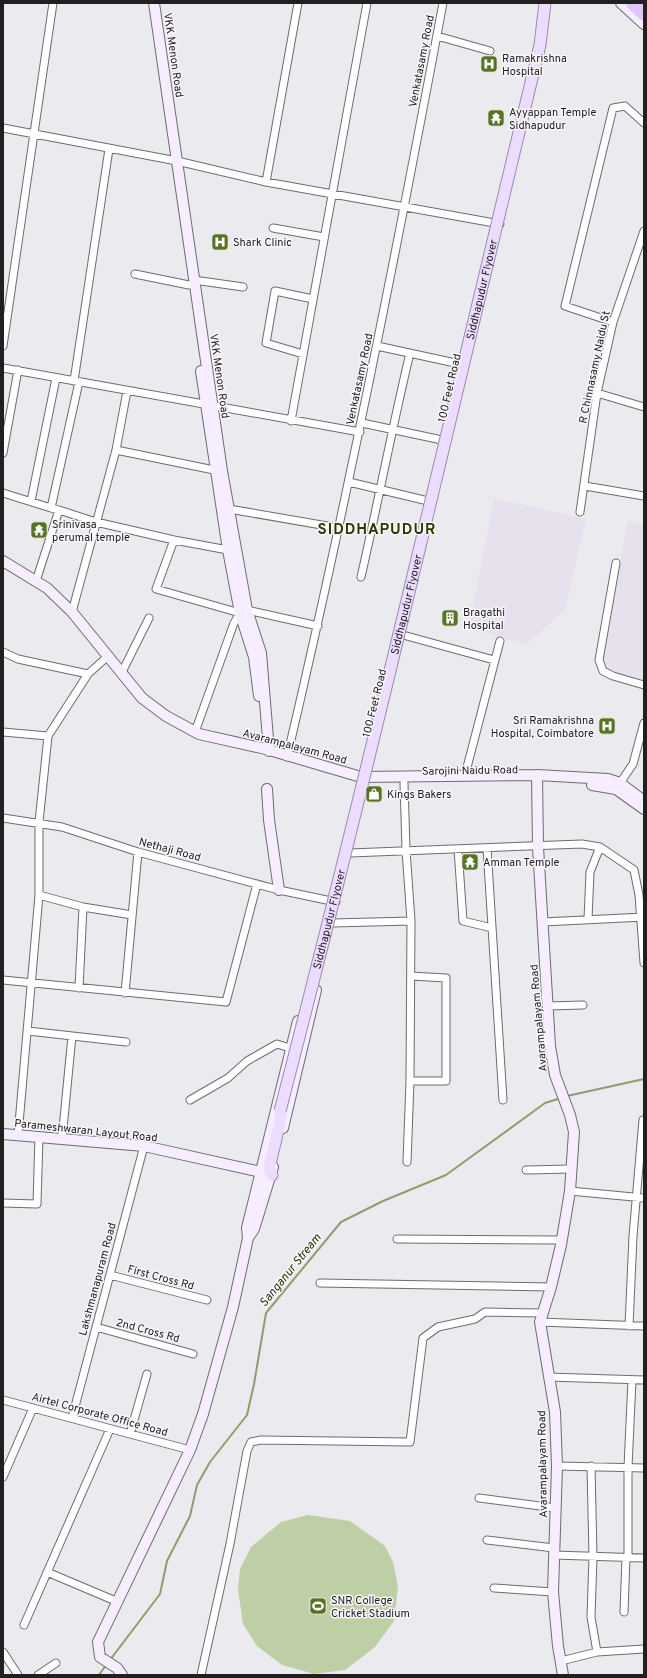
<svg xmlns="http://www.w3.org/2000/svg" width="647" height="1678" font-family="Overpass,sans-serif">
	<rect width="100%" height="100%" fill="#ebeaee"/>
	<path fill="#e7e1ed" d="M494,498L586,519L565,609L527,644L469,628Z
		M628,521L644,525V680L608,672L603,659L611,603Z"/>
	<path fill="#bfcfa5" d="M308,1515L350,1521L385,1546L393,1562L398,1587L394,1621L375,1647L345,1670L314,1674L282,1665L257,1646L243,1624L238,1590L240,1569L251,1547L281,1522Z"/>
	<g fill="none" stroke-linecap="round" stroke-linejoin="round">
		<path stroke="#8e9e70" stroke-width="2" d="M567,1096L644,1079
			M110,1660L160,1594L167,1561L190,1516L197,1485L210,1462L247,1415L254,1384L266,1313L341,1222L383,1201L446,1175L545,1103L561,1098
			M99,1675L106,1665"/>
		<defs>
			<path id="street" d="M437,36L490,51
				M3,128L177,161L266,182L500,224
				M266,182L298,3
				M273,228L324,237
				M135,274L189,285
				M194,280L243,287
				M613,322L565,306L613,108L625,106L644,123
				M3,346L53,3
				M377,346L460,364
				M303,354L266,343L275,291L313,299
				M3,368L360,432
				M74,381L109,149
				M597,393L644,407
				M291,421L367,3
				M362,423L442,440
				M116,450L219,471
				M3,453L18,370
				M349,482L428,501
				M585,486L644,496
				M3,493L51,508
				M31,501L56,378
				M229,509L339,528
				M59,510L96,522L174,540
				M580,512L597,393L613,322L644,231
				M616,563L599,660L603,671L613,676L644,685
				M361,577C378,503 392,428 410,353
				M36,581L59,510L51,508L79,382
				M244,611L247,610L318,626
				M72,612L116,450L127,391
				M403,635L494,660
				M3,652L18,659L88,674
				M121,674L149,618
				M3,732L48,736
				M195,732L234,623L240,613L156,589L174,540L228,550
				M287,757C346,507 396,255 443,3
				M465,775L500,641
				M404,783L406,850L411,921L410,1081L407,1162
				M618,786L633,764L644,723
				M3,818L62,827L138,852L279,890L336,902
				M487,848L503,1100
				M458,849L463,921L492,928
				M350,853L582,844L600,847L634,870L639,895L644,963
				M39,895L83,907L132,915
				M588,919L590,872L600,847
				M543,922L644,917
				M333,923L411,921
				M3,980L226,1002L257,884
				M79,988L83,907
				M125,993L138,852
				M548,1006L583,1005
				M28,1031L126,1042
				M410,1081H446V978L411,976
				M190,1100L228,1078L247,1061L277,1044L290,1048
				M18,1135L39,895V822L48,736L88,674L107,657
				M62,1139L72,1036
				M526,1170L571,1169
				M570,1191L644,1198
				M3,1203L37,1204L39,1137
				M397,1239L562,1240
				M110,1275L207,1300
				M320,1283L551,1287
				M540,1322L644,1326
				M629,1326L633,1236L643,1120
				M96,1327L193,1354
				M548,1377L644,1380
				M3,1400L190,1450
				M72,1418L144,1146
				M130,1434L147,1374
				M557,1466L644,1468
				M591,1466L593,1557L591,1617L597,1652
				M3,1477L33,1408
				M479,1498L555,1508
				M487,1540L554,1548
				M554,1555L644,1558
				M628,1558V1467L632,1380
				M47,1572L118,1602
				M494,1588L553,1592
				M624,1612L626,1558
				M24,1625L110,1429
				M3,1652L18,1675
				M561,1661L597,1652L644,1649
				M38,1675L56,1663
				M201,1675L230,1544L247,1451L251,1442L261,1440L410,1442L423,1338L438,1327L475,1319L485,1312L541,1313"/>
			<path id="secondary" d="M154,3L222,471L247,610L261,653L269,751
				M621,3L644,24
				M201,371L228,550L240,613L254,657L259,696
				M3,561L47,588L72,612L142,698L166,716L199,734L266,749L361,777L537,775L608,779L620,783L644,801
				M537,775L538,847L550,1046L555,1075L570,1115L574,1132L570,1191L561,1245L551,1287L540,1322L555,1412L557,1466L553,1592L558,1646L563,1675
				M592,785L616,789L644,809
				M267,789L269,820L279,890
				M283,1128L316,990
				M3,1134L144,1146L261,1172
				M248,1238L254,1229L273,1167
				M122,1675L117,1668L100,1657L98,1642L190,1450L203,1414L233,1307L248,1238L247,1228L298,1021"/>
			<path id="primary" d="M272,1175L269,1168L281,1118L280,1111"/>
			<path id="highway" d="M632,3L644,14"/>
		</defs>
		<use href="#street" stroke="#6d6c6f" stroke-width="9"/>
		<use href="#secondary" stroke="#6d6c6f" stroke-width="12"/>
		<use href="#primary" stroke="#9d8bb1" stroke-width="13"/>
		<use href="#highway" stroke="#9d8bb1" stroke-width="15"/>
		<use href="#street" stroke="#fff" stroke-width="7"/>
		<use href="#secondary" stroke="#f6edff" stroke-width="10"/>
		<use href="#primary" stroke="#ecdcff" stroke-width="11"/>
		<use href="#highway" stroke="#e0c4ff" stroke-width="13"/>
		<defs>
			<g id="primary-bridge">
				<path id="s1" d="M280,1111C372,757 454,401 540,45L545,3"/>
			</g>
		</defs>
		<use href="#primary-bridge" stroke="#9d8bb1" stroke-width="13" stroke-linecap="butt"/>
		<use href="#primary-bridge" stroke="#ecdcff" stroke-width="11"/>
	</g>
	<defs>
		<symbol id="hospital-square" viewBox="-11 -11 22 22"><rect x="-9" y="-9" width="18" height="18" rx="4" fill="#5a7224" stroke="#f9f7fb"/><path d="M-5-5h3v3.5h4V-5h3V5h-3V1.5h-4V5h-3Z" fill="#fff"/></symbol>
		<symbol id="temple-square" viewBox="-11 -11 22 22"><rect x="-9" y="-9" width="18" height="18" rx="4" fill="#5a7224" stroke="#f9f7fb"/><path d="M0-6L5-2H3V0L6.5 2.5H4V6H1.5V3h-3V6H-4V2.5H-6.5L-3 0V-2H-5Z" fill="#fff"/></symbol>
		<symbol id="building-square" viewBox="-11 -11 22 22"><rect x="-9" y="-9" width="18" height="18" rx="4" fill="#5a7224" stroke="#f9f7fb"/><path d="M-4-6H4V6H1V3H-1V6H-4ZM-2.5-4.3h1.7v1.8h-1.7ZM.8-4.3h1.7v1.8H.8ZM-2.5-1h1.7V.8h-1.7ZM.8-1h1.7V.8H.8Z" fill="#fff"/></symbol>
		<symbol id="shop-square" viewBox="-11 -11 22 22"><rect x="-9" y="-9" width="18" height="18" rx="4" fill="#5a7224" stroke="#f9f7fb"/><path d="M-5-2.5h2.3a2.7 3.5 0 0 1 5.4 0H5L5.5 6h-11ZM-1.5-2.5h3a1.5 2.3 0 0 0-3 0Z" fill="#fff"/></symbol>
		<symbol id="stadium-square" viewBox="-11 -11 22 22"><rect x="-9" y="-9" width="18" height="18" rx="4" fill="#5a7224" stroke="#f9f7fb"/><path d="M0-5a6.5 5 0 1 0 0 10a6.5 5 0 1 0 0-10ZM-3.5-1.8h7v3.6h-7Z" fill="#fff"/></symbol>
	</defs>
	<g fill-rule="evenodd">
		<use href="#hospital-square" x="479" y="54" width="20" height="20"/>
		<use href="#temple-square" x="486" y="108" width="20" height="20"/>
		<use href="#hospital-square" x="210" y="232" width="20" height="20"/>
		<use href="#temple-square" x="29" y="520" width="20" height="20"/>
		<use href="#building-square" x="440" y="608" width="20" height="20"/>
		<use href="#hospital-square" x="597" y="716" width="20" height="20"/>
		<use href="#shop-square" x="364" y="784" width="20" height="20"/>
		<use href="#temple-square" x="460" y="852" width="20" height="20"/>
		<use href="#stadium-square" x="308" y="1596" width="20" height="20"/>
	</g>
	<g text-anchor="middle" stroke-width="3" stroke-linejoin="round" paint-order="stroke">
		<g font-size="11" fill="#212021" stroke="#f9f7fb">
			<text transform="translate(174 55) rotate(82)" y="4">VKK Menon Road</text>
			<text transform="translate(421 61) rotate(-79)" y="4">Venkatasamy Road</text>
			<text dy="4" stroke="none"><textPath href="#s1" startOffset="846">Siddhapudur Flyover</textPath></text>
			<text transform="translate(594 367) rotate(-78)" y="4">R Chinnasamy Naidu St</text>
			<text transform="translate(220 376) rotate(82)" y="4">VKK Menon Road</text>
			<text transform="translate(359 379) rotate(-78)" y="4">Venkatasamy Road</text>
			<text transform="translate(449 388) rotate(-77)" y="4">100 Feet Road</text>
			<text dy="4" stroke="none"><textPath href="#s1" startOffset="522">Siddhapudur Flyover</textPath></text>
			<text transform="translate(374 703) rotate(-76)" y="4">100 Feet Road</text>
			<text transform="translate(295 746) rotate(15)" y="4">Avarampalayam Road</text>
			<text transform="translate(470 770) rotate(-1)" y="4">Sarojini Naidu Road</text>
			<text transform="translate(170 849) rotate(15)" y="4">Nethaji Road</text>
			<text dy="4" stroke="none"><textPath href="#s1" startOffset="198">Siddhapudur Flyover</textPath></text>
			<text transform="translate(538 1018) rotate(-95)" y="4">Avarampalayam Road</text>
			<text transform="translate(86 1130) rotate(6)" y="4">Parameshwaran Layout Road</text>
			<text transform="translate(161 1277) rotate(15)" y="4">First Cross Rd</text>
			<text transform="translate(97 1279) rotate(-75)" y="4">Lakshmanapuram Road</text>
			<text transform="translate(148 1330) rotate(15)" y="4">2nd Cross Rd</text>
			<text transform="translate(100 1414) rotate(15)" y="4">Airtel Corporate Office Road</text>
			<text transform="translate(542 1464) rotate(-91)" y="4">Avarampalayam Road</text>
		</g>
		<g font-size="11" fill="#212021" stroke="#f9f7fb" text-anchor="start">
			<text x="502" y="62">Ramakrishna<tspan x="502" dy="13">Hospital</tspan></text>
			<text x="509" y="116">Ayyappan Temple<tspan x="509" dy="13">Sidhapudur</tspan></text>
			<text x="233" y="246">Shark Clinic</text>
			<text x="52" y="528">Srinivasa<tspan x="52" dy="13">perumal temple</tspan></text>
			<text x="463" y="616">Bragathi<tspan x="463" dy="13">Hospital</tspan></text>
			<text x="594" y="724" text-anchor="end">Sri Ramakrishna<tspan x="594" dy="13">Hospital, Coimbatore</tspan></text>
			<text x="387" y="798">Kings Bakers</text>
			<text x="483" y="866">Amman Temple</text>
			<text x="331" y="1604">SNR College<tspan x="331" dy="13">Cricket Stadium</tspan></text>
		</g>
		<g font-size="12" font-style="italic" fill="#263302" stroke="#f9f7fb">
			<text transform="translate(290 1270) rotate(-51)" y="4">Sanganur Stream</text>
		</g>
		<g font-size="15" font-weight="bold" letter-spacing="1" fill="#293800" stroke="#f9f7fb">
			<text x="377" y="534">SIDDHAPUDUR</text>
		</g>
	</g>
	<rect width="647" height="1678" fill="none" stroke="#212021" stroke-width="8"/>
</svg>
